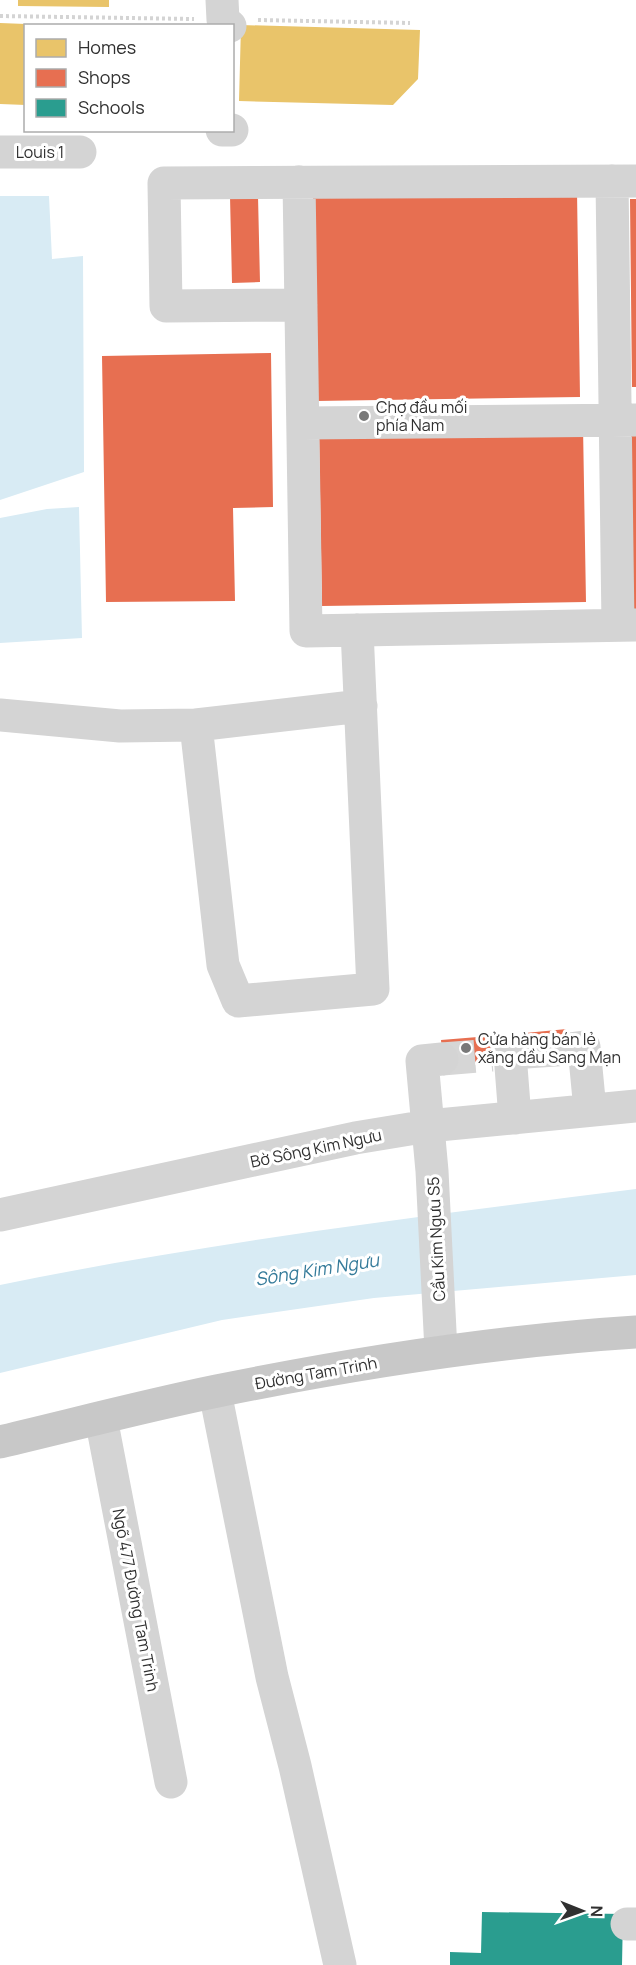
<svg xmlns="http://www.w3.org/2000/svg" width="636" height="1965" font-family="Manrope,sans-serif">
	<rect width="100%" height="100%" fill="#fff"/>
	<path fill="#d8ebf4" d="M0,196H49L52,259L83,256L84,472L0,500Z
		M79,507L82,638L0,643V518L47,509Z
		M636,1189V1275L374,1298L222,1320L0,1373V1285C210,1242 423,1216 636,1189Z"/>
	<path fill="#e9c46a" d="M18,0H109V7L18,6Z
		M0,23L26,24V105L0,104Z
		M241,25L420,30L418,79L393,105L239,101Z"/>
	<path fill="#e76f51" d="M577,191L580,397L316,401L313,196Z
		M230,196H258L260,282L232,283Z
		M630,199H636V387H632Z
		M271,353L273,507L233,508L235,601L106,602L102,356Z
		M583,426L586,602L322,606L319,431Z
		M631,426H636V614H633Z
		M567,1029L570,1057L527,1061L525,1033Z
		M490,1036L492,1061L443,1065L441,1040Z"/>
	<path fill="#2a9d8f" d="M482,1912L623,1914L622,1965H450V1952L481,1953Z"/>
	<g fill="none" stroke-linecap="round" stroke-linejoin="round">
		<path stroke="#d6d6d6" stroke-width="33" stroke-dasharray="33 16" stroke-linecap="butt" d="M526,1052L569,1049
			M442,1059L492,1055"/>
		<path stroke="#d4d4d4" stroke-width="4" stroke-dasharray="3 3" stroke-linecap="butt" d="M0,16L194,19
			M258,20L410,23"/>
		<path stroke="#d4d4d4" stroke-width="33" d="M222,0L223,20L230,26
			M222,130H232
			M0,152H80
			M612,181L618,625
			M299,182L306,631L636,625
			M301,305L166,306L164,183L636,181
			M303,423L636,420
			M0,715L120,726L196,725L223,965L238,1001L373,989L357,630
			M196,725L361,706
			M569,1049L584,1047L590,1110
			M510,1054L515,1118
			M0,1215L355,1138L428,1126L636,1106
			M441,1351L432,1171L422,1061L442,1059
			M215,1392L272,1677L295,1766L340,1965
			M101,1418L171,1782
			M627,1924H636"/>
		<path stroke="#c8c8c8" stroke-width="33" d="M0,1442C72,1425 144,1406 217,1391C355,1363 495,1341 636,1332"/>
	</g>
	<g fill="#787878" stroke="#fff" stroke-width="2">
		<circle cx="364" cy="416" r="6"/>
		<circle cx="466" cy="1048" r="6"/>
	</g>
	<g text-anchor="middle" stroke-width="6" stroke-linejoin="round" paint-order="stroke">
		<g font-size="16" fill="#303030" stroke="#fff">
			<text x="40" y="158">Louis 1</text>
			<text transform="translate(316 1148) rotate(-12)" y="6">Bờ Sông Kim Ngưu</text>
			<text transform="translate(436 1239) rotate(-93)" y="6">Cầu Kim Ngưu S5</text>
			<text transform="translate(316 1373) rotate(-10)" y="6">Đường Tam Trinh</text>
			<text transform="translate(136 1600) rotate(79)" y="6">Ngõ 477 Đường Tam Trinh</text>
		</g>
		<g font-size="16" fill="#303030" stroke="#fff" text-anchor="start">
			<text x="376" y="413">Chợ đầu mối<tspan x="376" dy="18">phía Nam</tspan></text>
			<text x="478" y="1045">Cửa hàng bán lẻ<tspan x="478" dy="18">xăng dầu Sang Mạn</tspan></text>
		</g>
		<g font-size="18" font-style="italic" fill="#357b9a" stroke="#fff">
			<text transform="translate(317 1270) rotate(-9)" y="6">Sông Kim Ngưu</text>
		</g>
	</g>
	<rect x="24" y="24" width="210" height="108" fill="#ffffff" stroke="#acacac" stroke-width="1.5"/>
	<rect x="36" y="39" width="30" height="18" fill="#e9c46a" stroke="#acacac" stroke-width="1.5"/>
	<text x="78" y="54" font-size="18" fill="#303030">Homes</text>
	<rect x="36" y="69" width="30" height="18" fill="#e76f51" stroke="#acacac" stroke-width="1.5"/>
	<text x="78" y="84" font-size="18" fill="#303030">Shops</text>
	<rect x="36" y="99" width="30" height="18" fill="#2a9d8f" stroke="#acacac" stroke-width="1.5"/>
	<text x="78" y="114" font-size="18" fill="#303030">Schools</text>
	<g transform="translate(582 1911) rotate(91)" stroke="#ffffff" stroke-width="4.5" paint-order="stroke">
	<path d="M0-4.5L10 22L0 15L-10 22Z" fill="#303030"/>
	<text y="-9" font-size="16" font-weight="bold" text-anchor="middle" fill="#303030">N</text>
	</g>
</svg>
